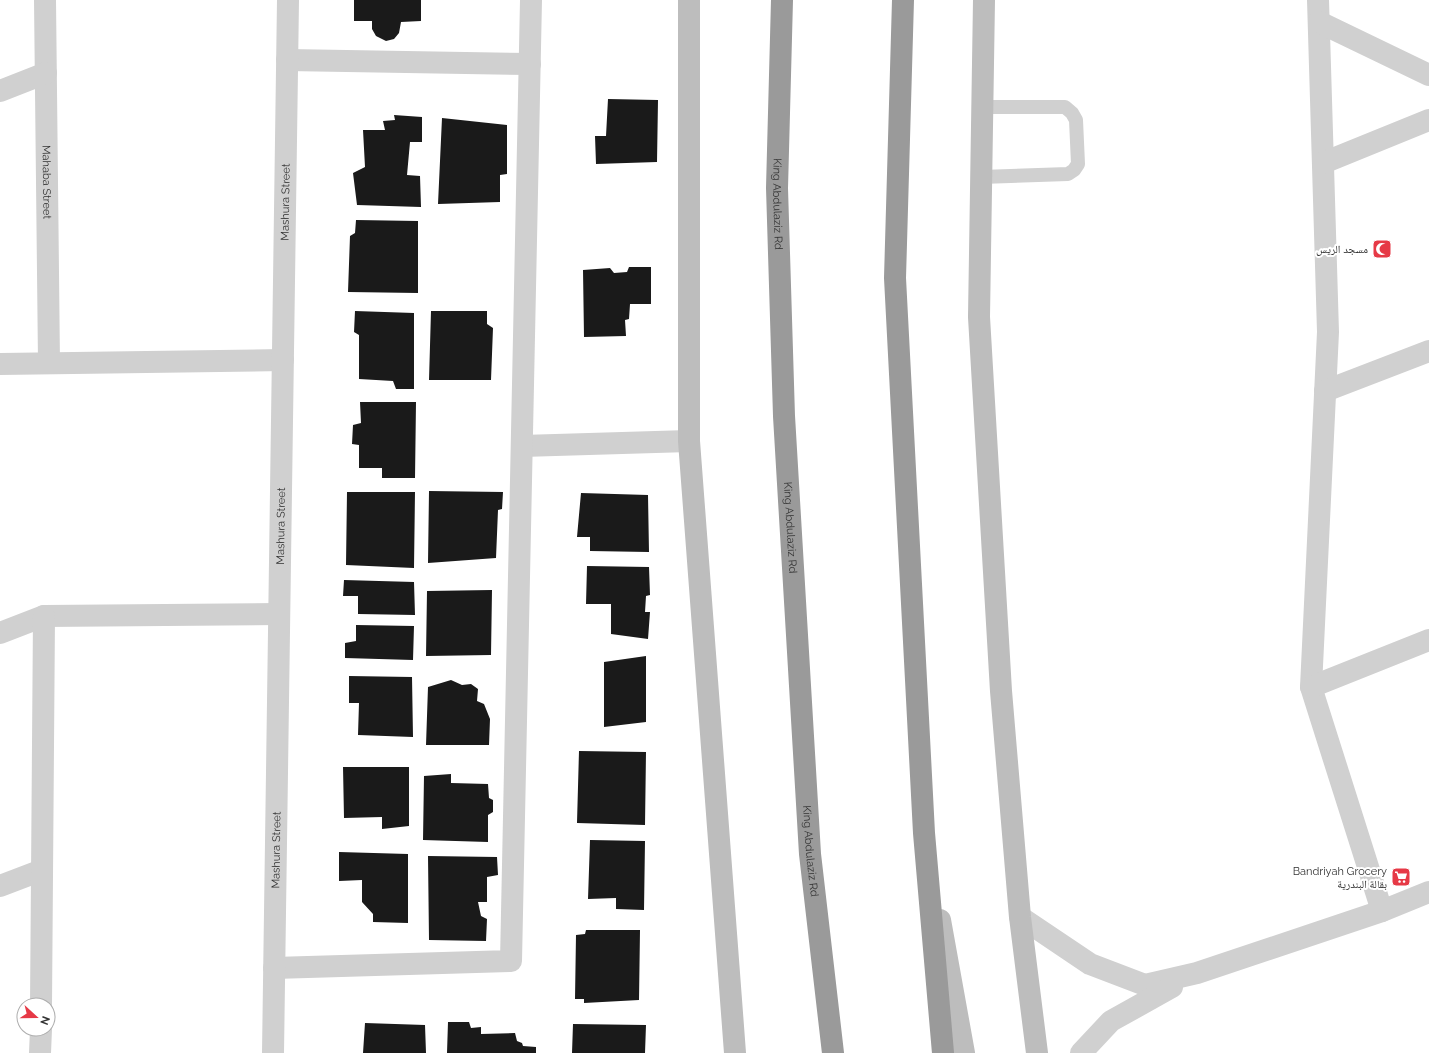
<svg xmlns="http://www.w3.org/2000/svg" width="1429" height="1053" font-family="Raleway,'Noto Naskh Arabic',sans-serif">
	<rect width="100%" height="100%" fill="#fff"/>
	<path fill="#1a1a1a" d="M354,0H421V21L401,22L399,33L394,39L386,41L376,36L372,29V21H354Z
		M608,99L658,100L657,162L596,164L595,136H606Z
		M394,115L422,117V142H410L407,175L420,176L421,207L357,205L353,173L365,167L363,130H385L383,121L395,120Z
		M442,118L507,125V174L500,175V202L438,204Z
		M356,220L418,221V293L348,292L350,236L355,233Z
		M629,267H651V304H630L629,319L625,320L626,336L584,337L583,270L610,268L614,273L627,272Z
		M355,311L414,313V389H396L393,381L359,379V335L354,332Z
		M431,311H487V324L493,328L491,380H429Z
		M360,402H416L415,478H382V468H359V445L352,444L353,425L361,423Z
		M429,491L503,492L502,509L498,510L496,558L428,563Z
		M347,492H415L414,568L346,565Z
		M581,493L648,495L649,552L590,551V537H577Z
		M587,566L649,567L650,595L646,596L645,612H650L648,639L611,634V604H586Z
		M344,580L414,582L415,615L358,614V596H343Z
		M492,590L491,655L426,656L427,591Z
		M356,625L414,626L413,660L345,658V643L356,641Z
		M646,656V722L604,727V662Z
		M349,676L412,677L413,737L358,735L359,703H349Z
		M451,680L462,685L471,684L478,689L477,701L484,704L490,719L489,745H426L428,687Z
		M579,751L646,752L645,825L577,823Z
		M343,767H409V826L382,829V817L344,818Z
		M451,774V783L488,784L489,798L493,800V812L488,815V842L423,840L424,776Z
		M590,840L645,841L644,910L616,909V898L588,899Z
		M339,852L408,854V923L373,922V914L362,902V880L339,881Z
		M428,856L497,857L498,875L487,877V902H478L481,916L487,919L486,941L429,940Z
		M586,930H640L639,1000L584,1003V999H575L576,935L585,934Z
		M448,1022H469L471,1028L481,1027V1034L515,1033L517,1041L522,1043L523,1046L536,1047V1053H447Z
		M365,1023L425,1025L426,1053H363Z
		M573,1024L646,1025L645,1053H572Z"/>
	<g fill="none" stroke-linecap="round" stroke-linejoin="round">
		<path stroke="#d0d0d0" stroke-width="14" d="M981,177L1068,174L1074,170L1078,164L1076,120L1072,113L1065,107H983"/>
		<g stroke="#d0d0d0" stroke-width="22">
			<path id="s1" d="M45,0L49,363"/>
			<path d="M1318,0L1328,332L1311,687L1382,911"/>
			<path d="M1319,22L1429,75"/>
			<path d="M287,60L530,64"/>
			<path d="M0,91L46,73"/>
			<path d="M1323,163L1429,120"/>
			<path d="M0,364L283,360"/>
			<path d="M1325,391L1429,351"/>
			<path d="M522,446L689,441"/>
			<path d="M0,633L44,616L279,614"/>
			<path d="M1311,687L1429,640"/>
			<path d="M0,886L42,870"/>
			<path d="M1020,917L1090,964L1145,985L1197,973L1382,911L1429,892"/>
			<path d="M274,968L511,961L531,0"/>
			<path d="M41,1005L44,616"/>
			<path d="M40,1053L41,1029"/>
			<path id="s2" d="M273,1053L288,0"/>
			<path d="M1081,1053L1111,1021L1172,987"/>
		</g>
		<path stroke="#bdbdbd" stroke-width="22" d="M689,0V441L735,1053
			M984,0L979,317L1001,691L1020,917L1037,1053
			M940,920L964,1053"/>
		<g stroke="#9a9a9a" stroke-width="22">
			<path id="s3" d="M782,0L777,188L784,416L810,854L833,1053"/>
			<path d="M903,0L895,278L924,833L943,1053"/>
		</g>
	</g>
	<defs>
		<symbol id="mosque-square" viewBox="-11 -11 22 22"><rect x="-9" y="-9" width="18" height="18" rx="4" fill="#e63946" stroke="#fff"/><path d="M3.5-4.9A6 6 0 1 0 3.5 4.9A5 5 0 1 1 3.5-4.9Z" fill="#fff"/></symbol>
		<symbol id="supermarket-square" viewBox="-11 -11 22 22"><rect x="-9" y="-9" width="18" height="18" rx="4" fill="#e63946" stroke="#fff"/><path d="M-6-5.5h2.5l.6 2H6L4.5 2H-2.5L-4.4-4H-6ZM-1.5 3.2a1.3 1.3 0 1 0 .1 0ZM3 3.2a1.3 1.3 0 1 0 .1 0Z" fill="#fff"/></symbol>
	</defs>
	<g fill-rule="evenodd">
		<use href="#mosque-square" x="1371" y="238" width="22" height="22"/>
		<use href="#supermarket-square" x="1390" y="866" width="22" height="22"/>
	</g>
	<g text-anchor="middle" stroke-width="4" stroke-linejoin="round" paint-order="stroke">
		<g font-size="11" fill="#333" stroke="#fff">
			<text dy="4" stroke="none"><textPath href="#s1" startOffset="182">Mahaba Street</textPath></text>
			<text dy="4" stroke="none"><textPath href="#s2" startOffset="851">Mashura Street</textPath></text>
			<text dy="4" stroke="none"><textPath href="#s3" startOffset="204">King Abdulaziz Rd</textPath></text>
			<text dy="4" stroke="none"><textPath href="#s2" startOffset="527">Mashura Street</textPath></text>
			<text dy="4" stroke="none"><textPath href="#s3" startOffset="528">King Abdulaziz Rd</textPath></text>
			<text dy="4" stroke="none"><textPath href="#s2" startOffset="203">Mashura Street</textPath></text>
			<text dy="4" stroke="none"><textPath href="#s3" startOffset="852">King Abdulaziz Rd</textPath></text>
		</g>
		<g font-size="11" fill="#333" stroke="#fff" text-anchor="end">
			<text x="1368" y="253">مسجد الريس</text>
			<text x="1387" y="875">Bandriyah Grocery<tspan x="1387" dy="13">بقالة البندرية</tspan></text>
		</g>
	</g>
	<g transform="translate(36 1017) rotate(111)"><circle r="19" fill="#ffffff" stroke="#adadad"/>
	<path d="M0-3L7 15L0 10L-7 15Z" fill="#e63946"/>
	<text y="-6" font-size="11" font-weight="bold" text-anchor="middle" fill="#333333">N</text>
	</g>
</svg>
